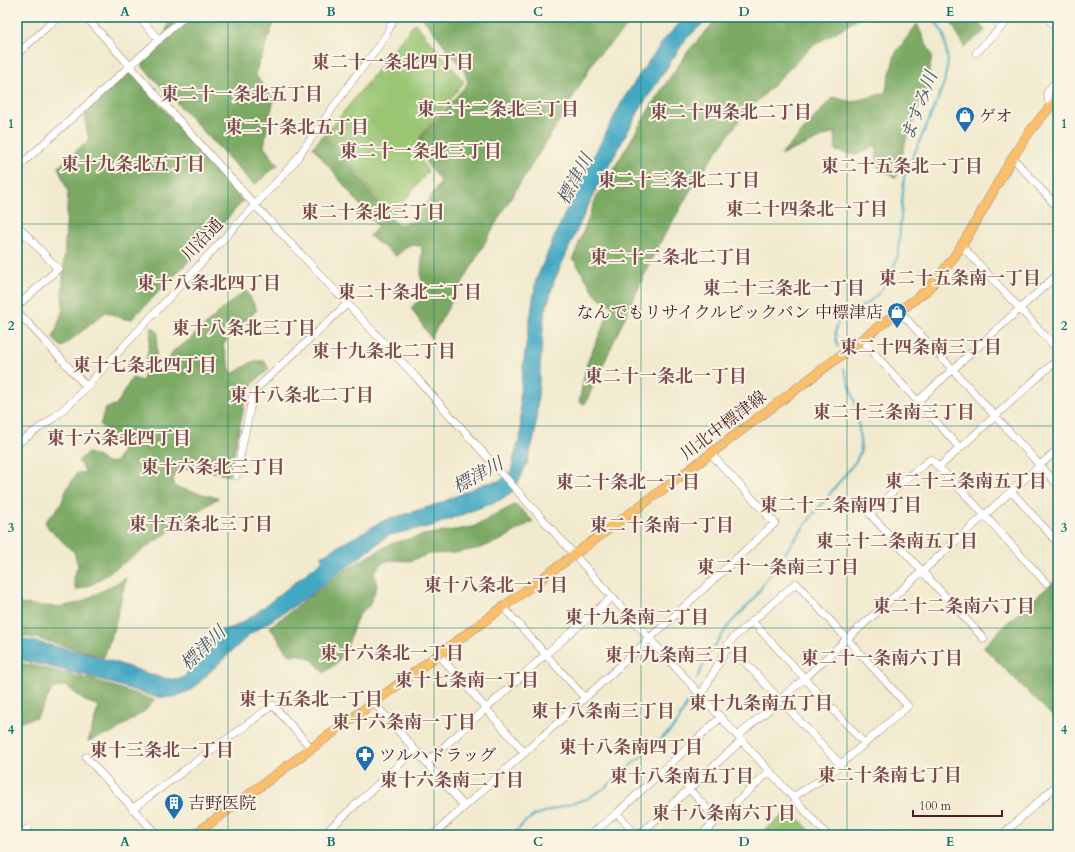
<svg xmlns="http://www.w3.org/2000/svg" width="1075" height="852" font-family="Cardo,'Noto Serif JP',serif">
	<rect width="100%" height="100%" fill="#fcf5e5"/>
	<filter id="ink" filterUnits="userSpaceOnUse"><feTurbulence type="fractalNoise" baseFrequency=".025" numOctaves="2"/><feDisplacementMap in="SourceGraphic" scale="8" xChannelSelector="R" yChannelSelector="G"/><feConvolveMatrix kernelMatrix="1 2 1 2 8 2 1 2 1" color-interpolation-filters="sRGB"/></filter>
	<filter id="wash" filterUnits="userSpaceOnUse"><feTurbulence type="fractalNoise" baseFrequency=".012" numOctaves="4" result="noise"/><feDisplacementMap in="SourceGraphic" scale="16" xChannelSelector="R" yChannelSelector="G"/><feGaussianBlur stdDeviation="0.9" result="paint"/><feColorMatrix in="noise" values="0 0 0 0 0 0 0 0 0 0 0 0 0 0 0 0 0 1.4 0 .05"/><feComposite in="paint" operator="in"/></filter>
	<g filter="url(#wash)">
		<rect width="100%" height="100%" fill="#f1eace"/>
		<path fill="#9ac573" stroke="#72724f" d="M415,23L464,82L420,137L422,163L428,171L392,216L326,134Z
			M790,810L814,835H759Z"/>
		<path fill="#7baa65" stroke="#626448" d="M171,17H276L255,74L274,100L268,122L264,147L278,165L254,185L141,65L163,39Z
			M422,17H637L595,59L559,121L504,209L431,338L411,308L427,291L421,278L422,246L409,245L396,256L369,236L378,227L313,147L324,134L397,225L413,222L441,182L426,163L421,137L468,83L464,70Z
			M719,17H861L811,47L740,119L696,181L656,250L585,404L579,402L587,363L612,306L597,296L573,259L596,198L658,95L689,50Z
			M949,17H974L985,31L964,47Z
			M917,24L932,56L925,94L907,137L896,178L878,167L876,145L856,155L836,151L835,132L781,155L833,97L852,102L885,93L895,54Z
			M129,69L243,201L189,261L132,319H124L106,312L62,347L53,339L63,309L62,297L68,192L58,167L89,140L84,116Z
			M246,290L257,310L229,336L223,346L232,374L254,361H264L269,369L254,382L246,397L229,476L202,469L178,468L173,479L175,487L218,498L93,584L76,590L73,577L78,566L74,552L49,529L45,522L61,504L67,488L77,473L86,472L78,461L88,453L99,457L106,463L116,462L122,451L108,432L100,425L105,409L117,404L132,378L143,381L152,327L158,332L155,368L164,371L173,351L188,341L226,306Z
			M516,504L533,521L501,540L481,548L455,553L429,554L410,561L391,560L383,562L374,572L377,586L369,606C353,614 353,636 345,651C340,661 332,667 324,673C312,659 309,653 290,655L283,647L270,627L347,569L390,544L424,535L473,527Z
			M126,578L115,625L104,657L36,638L17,635V604L58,607L79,603Z
			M1058,578V722L983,647L1008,622Z
			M17,662L94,680L154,700L146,710L114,732L88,741L99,706L83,700L67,686L53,688L37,717L17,723Z"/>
		<path fill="#43a7c3" stroke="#466377" d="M686,17H710L686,39L641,107L593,195L554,281L544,317L535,434L527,463L520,479L512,492L500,500L432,526L389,535L305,599L250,634L213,669L193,689L174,697H155L92,677L17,659V638L86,653L162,678L177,680L185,677L202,645L220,631L234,627L254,615L323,560L321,556L383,521L438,504L483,484L500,481L511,471L514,457L521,434L520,393L525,352L536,280L559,226L575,192L624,98L646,65L667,36Z"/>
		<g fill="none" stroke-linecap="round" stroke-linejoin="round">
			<path stroke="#43a7c3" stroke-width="2" d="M838,347C835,338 834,330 838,322C849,314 865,306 875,297C886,286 893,270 898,255L904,177L935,106L944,83L948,62L944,35L933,17
				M697,678L709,654L729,625L754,599L773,569L812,516L856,461L861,451L859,428L856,406L844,369
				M513,835L525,822L535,815L586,799L605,788L671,730L678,722L689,699"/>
		</g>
	</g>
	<g filter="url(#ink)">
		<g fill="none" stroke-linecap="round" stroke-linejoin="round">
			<defs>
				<path id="minor" d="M86,17L254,204L414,375L612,597L827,835
					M139,17L159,40
					M1046,17L1058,29
					M976,53L1011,17
					M17,54L58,17
					M1050,107L1047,93L1058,77
					M1012,157L1058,208
					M17,168L184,17
					M17,225L58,269L17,306
					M961,245L1058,350
					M17,311L86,386
					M900,312L1058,485
					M862,340L960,448
					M918,401L1058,274
					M17,444L52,419L73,401L293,164L354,78L373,54L386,35L395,17
					M939,467L1058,359
					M236,476L253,394L257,388L347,304
					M1011,491L1058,543
					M503,607L585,698
					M752,621L864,743
					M984,639L870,514L908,477L931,459L968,497L1046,583
					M728,644L840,764
					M439,655L525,753
					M701,695L732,639L796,583L908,706L827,776L793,797
					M374,703L464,806
					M738,736L804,679L847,639L1058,449
					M86,757L157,835
					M426,763L546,654L612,597
					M668,765L717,820
					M132,809L273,705L311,748
					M617,813L636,835
					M21,835L27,829
					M323,835L415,750
					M433,835L585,698L775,523L710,453
					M590,835L617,813L721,717
					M639,835L742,740
					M701,835L770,771
					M1002,835L1058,784"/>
				<path id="major" d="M194,835L689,470L926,291C981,235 1001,154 1058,99"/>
			</defs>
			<use href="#minor" stroke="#9e847c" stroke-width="8"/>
			<use href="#major" stroke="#9e847c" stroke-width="10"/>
			<use href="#minor" stroke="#fff" stroke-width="7"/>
			<use href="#major" stroke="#f9bf6d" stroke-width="9"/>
		</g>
	</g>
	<path fill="none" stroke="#0f766e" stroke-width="1" stroke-opacity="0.55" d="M228,17V835M434,17V835M641,17V835M847,17V835M17,224H1058M17,426H1058M17,628H1058"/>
	<defs>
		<symbol id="shop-pin" viewBox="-11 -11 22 30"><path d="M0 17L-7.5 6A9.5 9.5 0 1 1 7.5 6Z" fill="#1f6fb2" stroke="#fcf5e5"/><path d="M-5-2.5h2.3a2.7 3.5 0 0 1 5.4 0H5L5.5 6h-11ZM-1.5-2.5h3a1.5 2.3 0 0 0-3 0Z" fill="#fff"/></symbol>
		<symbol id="pharmacy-pin" viewBox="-11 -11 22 30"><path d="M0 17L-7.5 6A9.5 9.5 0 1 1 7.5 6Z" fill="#1f6fb2" stroke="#fcf5e5"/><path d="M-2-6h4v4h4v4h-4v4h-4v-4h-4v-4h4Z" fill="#fff"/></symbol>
		<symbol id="building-pin" viewBox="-11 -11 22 30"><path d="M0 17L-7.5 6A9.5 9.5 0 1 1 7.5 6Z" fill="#1f6fb2" stroke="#fcf5e5"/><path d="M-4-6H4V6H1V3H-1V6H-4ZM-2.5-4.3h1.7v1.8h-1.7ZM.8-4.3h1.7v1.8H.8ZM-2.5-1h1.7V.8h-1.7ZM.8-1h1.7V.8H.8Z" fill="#fff"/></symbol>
	</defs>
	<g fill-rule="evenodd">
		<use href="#shop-pin" x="954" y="105" width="22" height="30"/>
		<use href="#shop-pin" x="886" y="301" width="22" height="30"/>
		<use href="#pharmacy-pin" x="354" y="744" width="22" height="30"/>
		<use href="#building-pin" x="163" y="792" width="22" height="30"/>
	</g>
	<g text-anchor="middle" stroke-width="4" stroke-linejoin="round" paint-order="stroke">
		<g font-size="17" fill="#4a1f2b" stroke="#fcf5e5" text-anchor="start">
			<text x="979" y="122">ゲオ</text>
			<text x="883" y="318" text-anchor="end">なんでもリサイクルビックバン 中標津店</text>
			<text x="379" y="761">ツルハドラッグ</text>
			<text x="188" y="809">吉野医院</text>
		</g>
		<g font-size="17" fill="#4a1f2b" stroke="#fcf5e5">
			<text transform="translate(202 239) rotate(-47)" y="6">川沿通</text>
			<text transform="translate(723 425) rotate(-37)" y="6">川北中標津線</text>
		</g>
		<g font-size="18" font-weight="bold" fill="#7b4d4e" stroke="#fcf5e5">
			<text x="393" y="68">東二十一条北四丁目</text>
			<text x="242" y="100">東二十一条北五丁目</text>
			<text x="498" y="115">東二十二条北三丁目</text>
			<text x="731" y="118">東二十四条北二丁目</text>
			<text x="297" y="133">東二十条北五丁目</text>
			<text x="421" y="157">東二十一条北三丁目</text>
			<text x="133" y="170">東十九条北五丁目</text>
			<text x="902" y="172">東二十五条北一丁目</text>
			<text x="679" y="186">東二十三条北二丁目</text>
			<text x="807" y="215">東二十四条北一丁目</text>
			<text x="373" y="218">東二十条北三丁目</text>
			<text x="671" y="263">東二十二条北二丁目</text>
			<text x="960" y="284">東二十五条南一丁目</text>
			<text x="209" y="289">東十八条北四丁目</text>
			<text x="784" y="294">東二十三条北一丁目</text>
			<text x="410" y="298">東二十条北二丁目</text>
			<text x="244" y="334">東十八条北三丁目</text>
			<text x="921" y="353">東二十四条南三丁目</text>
			<text x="384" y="357">東十九条北二丁目</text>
			<text x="145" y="371">東十七条北四丁目</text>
			<text x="666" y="382">東二十一条北一丁目</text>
			<text x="302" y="401">東十八条北二丁目</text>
			<text x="894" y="418">東二十三条南三丁目</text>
			<text x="119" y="444">東十六条北四丁目</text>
			<text x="213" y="473">東十六条北三丁目</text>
			<text x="966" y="487">東二十三条南五丁目</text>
			<text x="628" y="488">東二十条北一丁目</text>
			<text x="841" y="511">東二十二条南四丁目</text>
			<text x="201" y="530">東十五条北三丁目</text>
			<text x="662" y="531">東二十条南一丁目</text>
			<text x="897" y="547">東二十二条南五丁目</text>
			<text x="778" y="573">東二十一条南三丁目</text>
			<text x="496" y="591">東十八条北一丁目</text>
			<text x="954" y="612">東二十二条南六丁目</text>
			<text x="637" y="623">東十九条南二丁目</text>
			<text x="392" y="659">東十六条北一丁目</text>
			<text x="677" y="661">東十九条南三丁目</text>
			<text x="882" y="664">東二十一条南六丁目</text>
			<text x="467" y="686">東十七条南一丁目</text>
			<text x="311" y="705">東十五条北一丁目</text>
			<text x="761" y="709">東十九条南五丁目</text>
			<text x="603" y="717">東十八条南三丁目</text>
			<text x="404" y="728">東十六条南一丁目</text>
			<text x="631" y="753">東十八条南四丁目</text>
			<text x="162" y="756">東十三条北一丁目</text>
			<text x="890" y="781">東二十条南七丁目</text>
			<text x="682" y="782">東十八条南五丁目</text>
			<text x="452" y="786">東十六条南二丁目</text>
			<text x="724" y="819">東十八条南六丁目</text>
		</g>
		<g font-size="18" font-style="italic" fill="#475568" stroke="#fcf5e5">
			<text transform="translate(919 106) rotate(-69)" y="6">ますみ川</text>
			<text transform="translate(575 179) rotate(-62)" y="6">標津川</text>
			<text transform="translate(478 475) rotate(-29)" y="6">標津川</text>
			<text transform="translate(203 648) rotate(-44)" y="6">標津川</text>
		</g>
	</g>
	<rect width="1075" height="852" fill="none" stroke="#fcf5e5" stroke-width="44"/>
	<path d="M913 810v6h89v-6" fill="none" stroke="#4a1f2b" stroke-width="2"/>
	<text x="919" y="810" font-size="12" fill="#4a1f2b" stroke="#fcf5e5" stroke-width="3" paint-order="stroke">100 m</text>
	<rect x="22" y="22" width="1031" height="808" fill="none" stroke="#0f766e" stroke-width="1.5"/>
	<g font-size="13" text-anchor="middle" font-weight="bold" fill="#0f766e">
		<text x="125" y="16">A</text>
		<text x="331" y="16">B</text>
		<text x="538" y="16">C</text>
		<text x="744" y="16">D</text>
		<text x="950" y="16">E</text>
		<text x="11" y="128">1</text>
		<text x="1064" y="128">1</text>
		<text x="11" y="330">2</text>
		<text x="1064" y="330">2</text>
		<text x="11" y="532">3</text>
		<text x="1064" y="532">3</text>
		<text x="11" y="734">4</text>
		<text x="1064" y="734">4</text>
		<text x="125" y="846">A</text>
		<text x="331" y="846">B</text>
		<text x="538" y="846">C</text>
		<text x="744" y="846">D</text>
		<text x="950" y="846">E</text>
	</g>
</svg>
